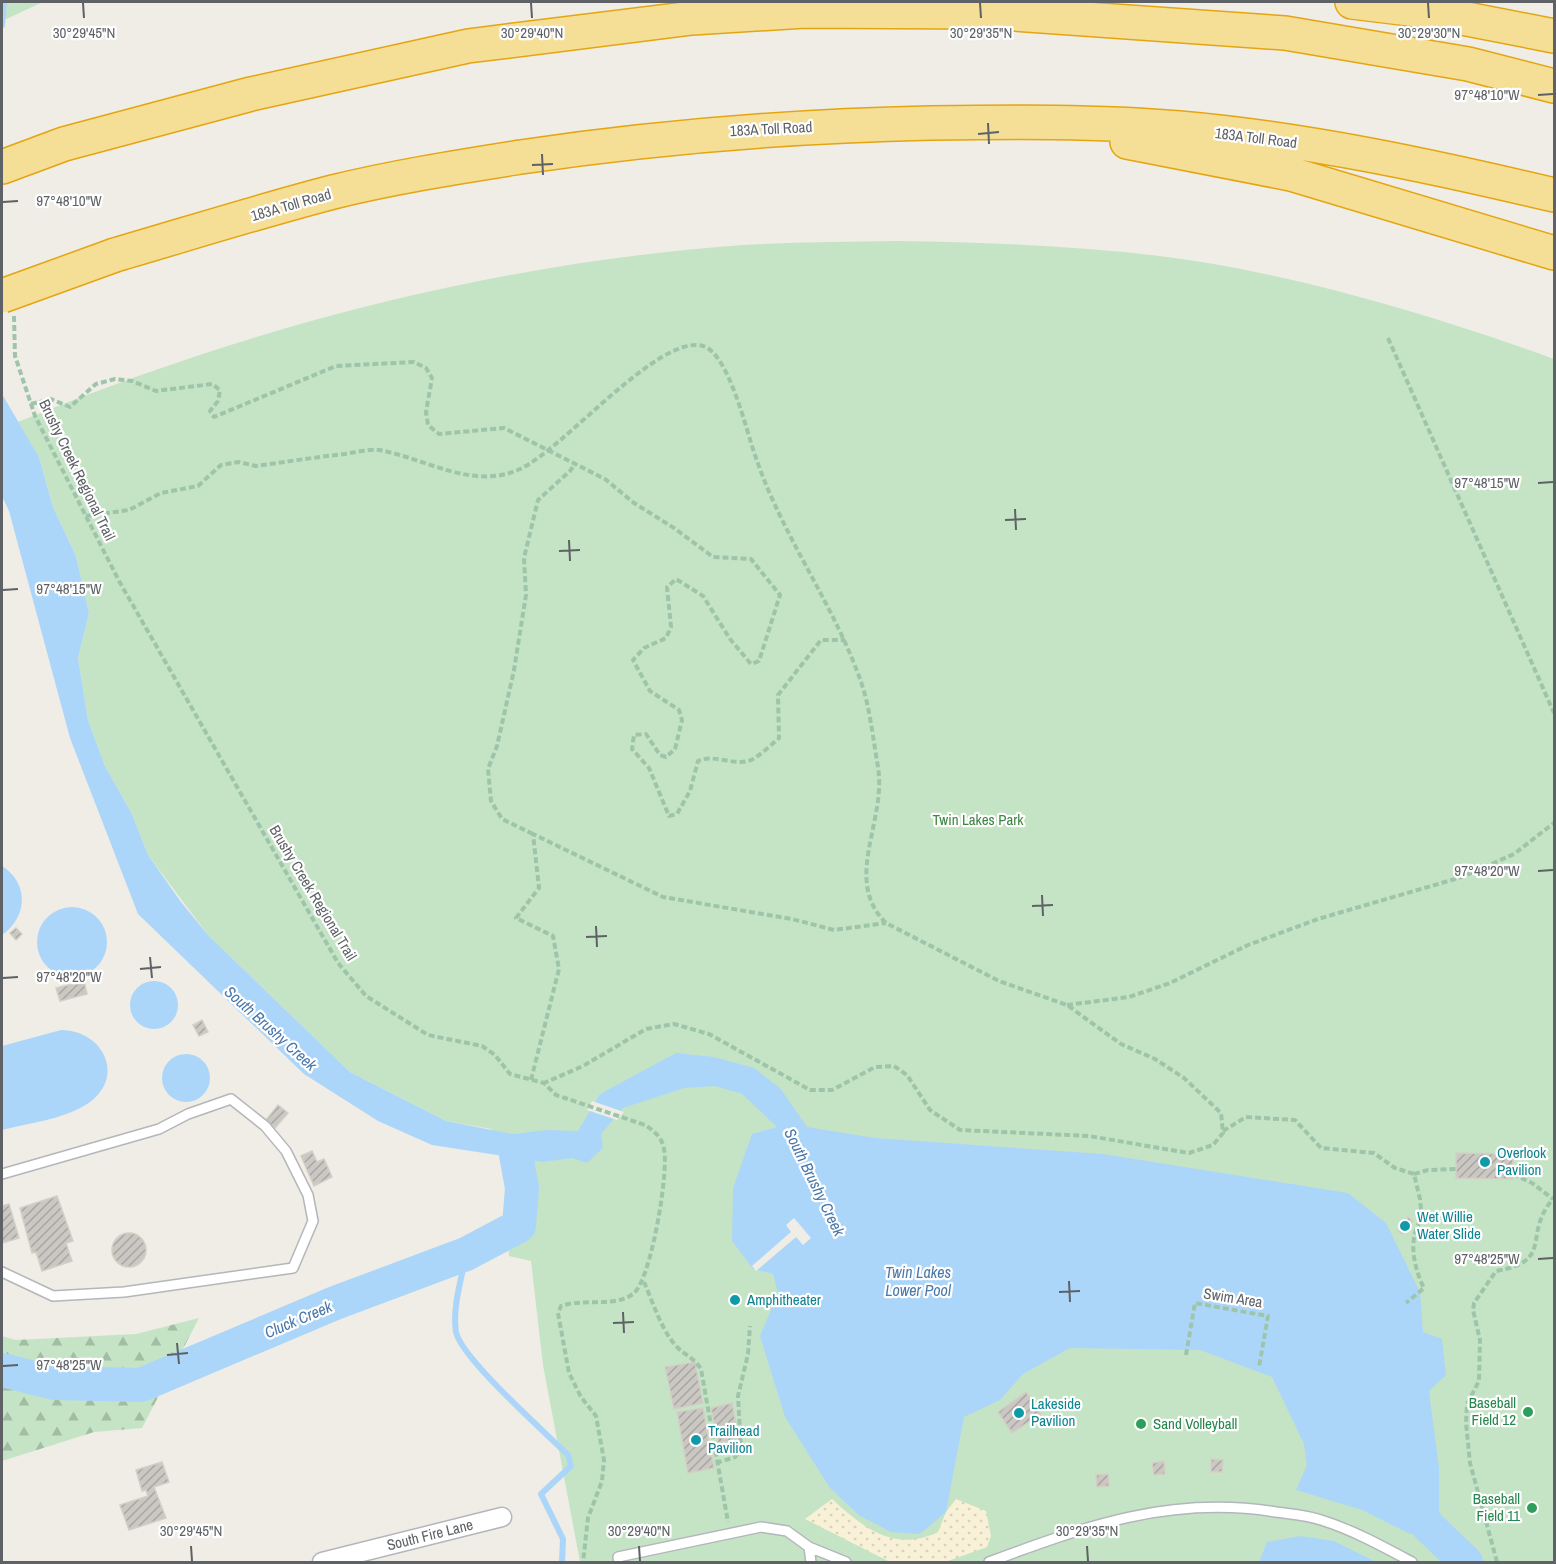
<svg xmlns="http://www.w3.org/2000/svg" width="1556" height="1564" font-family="'Archivo Narrow',sans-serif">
	<defs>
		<pattern id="forest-firs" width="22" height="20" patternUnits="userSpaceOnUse" patternTransform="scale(1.5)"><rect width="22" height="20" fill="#c5e4c5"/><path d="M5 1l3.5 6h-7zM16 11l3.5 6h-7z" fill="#a3bca4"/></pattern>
		<pattern id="sand-dots" width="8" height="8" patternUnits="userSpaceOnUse" patternTransform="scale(1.5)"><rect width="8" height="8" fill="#f8f1d8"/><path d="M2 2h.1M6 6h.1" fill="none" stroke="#d7d1bc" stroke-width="1.8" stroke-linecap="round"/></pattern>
		<pattern id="building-hatch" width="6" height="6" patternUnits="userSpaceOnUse" patternTransform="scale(1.5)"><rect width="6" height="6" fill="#cbc8c3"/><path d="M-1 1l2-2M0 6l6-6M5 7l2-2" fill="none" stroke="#a8a6a2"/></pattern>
	</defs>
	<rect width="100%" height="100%" fill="#efede6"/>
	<path fill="#c5e4c5" d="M2,2H43L2,21Z
		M897,241C1010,243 1130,247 1241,269C1347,290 1452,322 1554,359V1562H580L543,1365L531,1261L509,1256L507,1155L491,1129L446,1121L350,1072L208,935L148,855L132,814L105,766L88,720L78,658L89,613L76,556L53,507L39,457L18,422C250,327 493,263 743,245C794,242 846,242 897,241Z"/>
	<path fill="url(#forest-firs)" d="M199,1318L142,1428L94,1432L2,1461V1336L16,1340L136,1334Z"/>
	<path fill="url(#sand-dots)" d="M832,1499C863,1528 895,1553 938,1532L946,1512L956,1499L986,1511L991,1536L987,1547L945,1562H890L805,1519Z"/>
	<path fill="#acd6f9" d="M2,394L39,457L53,507L76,556L89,613L78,658L88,720L105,766L132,814L148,855L181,902L208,935L350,1072L446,1121L513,1134L547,1130L578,1131L600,1094L676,1053L714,1057L754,1068L781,1089L807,1127L875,1138L1103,1154L1348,1193L1386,1223L1420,1292L1423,1332L1442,1339L1446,1375L1429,1391L1439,1468V1519L1453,1540L1444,1545H1431L1428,1536L1410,1534L1362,1510L1296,1490L1307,1465L1304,1444L1272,1377L1200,1350L1070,1348L1023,1374L1000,1400L964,1417L946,1512L920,1534L891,1532L860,1516L830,1488L785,1417L760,1336L778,1293L773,1274L753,1269L732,1241L733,1188L752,1134L777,1127L742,1094L715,1086L684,1088L623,1108L601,1134L603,1148L587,1163L572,1158L543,1162L432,1145L378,1121L304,1074L138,914L70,738L9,511L2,496Z
		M2,866C29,883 28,917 2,935Z
		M37 942a35 35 0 1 1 70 0a35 35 0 1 1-70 0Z
		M130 1005a24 24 0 1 1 48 0a24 24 0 1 1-48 0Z
		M61,1030C102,1030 126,1075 90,1102C67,1119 29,1123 2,1130V1046Z
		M162 1078a24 24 0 1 1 48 0a24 24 0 1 1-48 0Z
		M1300,1536L1334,1541L1376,1562H1259L1267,1542Z"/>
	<path fill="#efede6" d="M592,1101L624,1112L617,1120L587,1110Z
		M794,1218L811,1238L803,1245L796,1237L756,1271L752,1266L791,1232L786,1225Z"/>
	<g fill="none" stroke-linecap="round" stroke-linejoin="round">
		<path stroke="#acd6f9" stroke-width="6" d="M2,25L4,2
			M466,1254C462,1278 452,1307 456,1332C461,1358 546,1433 568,1455L571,1466L541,1494L563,1539L562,1562"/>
		<path stroke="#acd6f9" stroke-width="34" d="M2,1370L54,1383L141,1385L335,1303L466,1254L519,1226L522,1188L516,1155
			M1415,1508L1428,1526L1466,1562"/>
	</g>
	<path fill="url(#building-hatch)" stroke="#d3cfc5" stroke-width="1.5" d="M16,928L22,934L16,940L10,933Z
		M84,981L87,994L60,1001L56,988Z
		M202,1020L208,1032L199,1036L193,1025Z
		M278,1105L288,1113L275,1128L266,1120Z
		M312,1151L317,1162L324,1159L332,1177L314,1186L301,1156Z
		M1456,1153L1513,1154V1179L1456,1178Z
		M57,1196L73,1241L66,1243L72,1261L42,1271L36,1252L32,1253L20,1208Z
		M9,1204L19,1238L2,1243V1206Z
		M1408,1217L1413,1221L1402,1234L1398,1231Z
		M112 1250a17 17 0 1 1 34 0a17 17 0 1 1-34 0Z
		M695,1362L703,1403L674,1409L665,1367Z
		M1026,1392L1041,1414L1012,1433L998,1412Z
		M732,1403L739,1439L718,1443L711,1408Z
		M703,1408L714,1468L688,1473L677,1412Z
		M1211,1459L1223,1460L1222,1472H1211Z
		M1164,1461L1165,1474L1154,1475L1152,1463Z
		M162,1462L169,1482L154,1487L166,1518L129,1530L120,1505L148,1496L146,1490L142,1491L136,1470Z
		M1108,1474L1109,1486L1097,1487L1096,1475Z"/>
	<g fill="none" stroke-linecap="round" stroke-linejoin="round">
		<defs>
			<path id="lane" d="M2,1174L159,1129L188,1114L231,1099L265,1126L286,1151L308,1195L313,1221L293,1268L124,1292L53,1296L2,1272
				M619,1562L618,1557L761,1527L787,1531L809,1547
				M811,1562L809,1547L846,1562
				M989,1562C1086,1526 1171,1495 1276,1512C1291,1514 1307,1515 1321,1520C1353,1530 1382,1546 1412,1562"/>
			<path id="street" d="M322,1562L502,1517"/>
			<path id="highway" d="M1352,2L1426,11L1554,36
				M1127,142L1291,174L1554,253
				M2,167L64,144L251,94L468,46L692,18L805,11L985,12L1285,33L1468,64L1554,86
				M115,255C187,234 260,211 333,192C394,177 458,167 521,157C657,137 792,126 930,123C1012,122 1097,121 1179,128C1306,139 1431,166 1554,195"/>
		</defs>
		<use href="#lane" stroke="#b3b6ba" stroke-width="12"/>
		<use href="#street" stroke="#b3b6ba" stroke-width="21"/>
		<use href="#highway" stroke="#e4a511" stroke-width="36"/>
		<path stroke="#9ec5aa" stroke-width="4" stroke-dasharray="6 3" stroke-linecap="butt" d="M14,316L15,356L35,416L119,581L338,963L366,996L428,1035L482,1046L495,1055L510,1074L544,1083L556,1095L645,1125C654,1131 662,1137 664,1149C669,1172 651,1281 633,1294C613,1308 583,1298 561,1306L558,1313L569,1373L581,1397L596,1416L604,1460L602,1481L588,1518L583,1562
			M1388,338L1554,713
			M31,404L51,399L70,407L96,384L115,379L132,381L156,391L212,384L220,390L218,401L210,411L214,417L336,366L414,362L426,368L432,378L426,412L428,425L439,434L504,428L605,479L634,503L674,528L713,557L751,559L780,595L759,661L751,664L730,639L703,596L676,579L667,587L671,627L666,638L644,648L633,660L650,691L679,710L682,720L675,749L666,757L660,755L646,734L634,735L632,749L649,768L669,816L677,814L690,791L698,761C715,753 737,768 753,759C762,754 771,745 779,738L778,695L821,640H845
			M86,516L129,510L161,493L198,486L221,465L239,462L256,466C286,462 315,457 345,454C356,452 368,449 379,450C425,458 473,491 520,469C564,449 659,333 703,346C729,354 746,430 755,455C781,534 832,601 860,679C870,706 873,739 878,767C887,821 842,880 886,923L999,981L1067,1005L1121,1044L1155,1059L1184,1078L1221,1113L1223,1133L1213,1145L1189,1153L1089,1136L960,1130L930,1110L907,1075L894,1066L875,1067L832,1090H810L709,1034L674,1024L646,1029L583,1066L544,1083
			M533,834L502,819L491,801L488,769L497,746L514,670L526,595L524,558L538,500L570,471L576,463
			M1067,1005L1129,997L1170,983L1248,945L1318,919L1462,877L1514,854L1554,823
			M531,1080L559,969L553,936L516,918L539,888L533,834L663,897L792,919L834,930L886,923
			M1223,1131L1246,1117L1295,1120L1321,1148L1374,1153L1395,1168L1414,1174L1420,1199L1422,1219C1407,1237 1414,1269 1424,1288L1406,1303
			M1414,1174L1428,1170L1456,1169
			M1513,1174L1532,1183L1553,1199
			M644,1282C653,1302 661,1330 677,1347C685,1355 694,1358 701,1369L728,1522
			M1186,1355L1195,1303L1268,1316L1259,1367
			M716,1463L735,1457L741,1449L738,1396L748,1354L750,1326
			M1497,1562L1470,1463L1466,1423L1467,1404L1479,1381L1480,1340L1473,1310L1474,1303L1496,1271C1556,1261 1521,1234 1554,1198"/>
		<use href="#lane" stroke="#fff" stroke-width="9"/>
		<use href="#street" stroke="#fff" stroke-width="18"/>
		<use href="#highway" stroke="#f5df97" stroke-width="33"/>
		<defs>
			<path id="highway-bridge" d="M2,296L115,255"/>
		</defs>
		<use href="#highway-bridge" stroke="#e4a511" stroke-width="36" stroke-linecap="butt"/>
		<use href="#highway-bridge" stroke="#f5df97" stroke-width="33"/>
	</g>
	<path fill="none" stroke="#5e6165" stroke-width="2" d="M83,3L84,18M531,3L532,18M980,3L981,18M1428,3L1429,18M1538,95L1553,94M988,123L989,144M978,134L999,132M542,154L543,175M532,165L553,164M3,202L18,201M1538,483L1553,482M1015,509L1016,530M1005,520L1026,519M569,540L570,561M559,551L580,550M3,590L18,589M1538,871L1553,870M1042,895L1043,916M1032,906L1053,905M596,926L597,947M586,937L607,936M150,957L152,978M140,969L161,967M3,978L18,977M1538,1259L1553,1258M1069,1281L1070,1302M1059,1292L1080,1291M623,1312L624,1333M613,1323L634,1322M177,1343L179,1364M167,1355L188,1353M3,1366L18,1365M191,1546L192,1561M639,1546L640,1561M1087,1546L1088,1561"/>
	<g fill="#0f9aa8" stroke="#fff" stroke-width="2">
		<circle cx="1485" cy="1162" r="6"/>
		<circle cx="1405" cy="1226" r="6"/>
		<circle cx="735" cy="1300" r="6"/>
		<circle cx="1019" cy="1413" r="6"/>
		<circle cx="696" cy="1440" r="6"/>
	</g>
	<g fill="#2e9e5b" stroke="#fff" stroke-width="2">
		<circle cx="1528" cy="1412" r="6"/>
		<circle cx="1141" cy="1424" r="6"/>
		<circle cx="1532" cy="1508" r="6"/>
	</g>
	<g text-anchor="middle" stroke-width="4.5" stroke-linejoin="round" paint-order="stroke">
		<g font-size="15" fill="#5e6165" stroke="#fff">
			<text transform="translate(771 129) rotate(-3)" y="5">183A Toll Road</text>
			<text transform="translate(1256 138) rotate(7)" y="5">183A Toll Road</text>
			<text transform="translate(291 205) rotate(-16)" y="5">183A Toll Road</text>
			<text transform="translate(77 470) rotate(64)" y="5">Brushy Creek Regional Trail</text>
			<text transform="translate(313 893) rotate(59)" y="5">Brushy Creek Regional Trail</text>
			<text transform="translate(1233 1298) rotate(9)" y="5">Swim Area</text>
			<text transform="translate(430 1535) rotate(-14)" y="5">South Fire Lane</text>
		</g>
		<g font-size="15" fill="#3d8541" stroke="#fff">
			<text x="978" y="825">Twin Lakes Park</text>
		</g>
		<g font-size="15" fill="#0d838f" stroke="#fff" text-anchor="start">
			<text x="1497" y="1158">Overlook<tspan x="1497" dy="17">Pavilion</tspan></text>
			<text x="1417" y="1222">Wet Willie<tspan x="1417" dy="17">Water Slide</tspan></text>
			<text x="747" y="1305">Amphitheater</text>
			<text x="1031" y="1409">Lakeside<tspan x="1031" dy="17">Pavilion</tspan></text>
			<text x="708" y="1436">Trailhead<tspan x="708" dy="17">Pavilion</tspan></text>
		</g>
		<g font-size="15" fill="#27864d" stroke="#fff" text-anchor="end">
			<text x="1516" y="1408">Baseball<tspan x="1516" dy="17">Field 12</tspan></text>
			<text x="1153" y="1429" text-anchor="start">Sand Volleyball</text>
			<text x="1520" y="1504">Baseball<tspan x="1520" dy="17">Field 11</tspan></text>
		</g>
		<g font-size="16" font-style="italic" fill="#4a78aa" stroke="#fff">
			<text transform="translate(271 1028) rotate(42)" y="6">South Brushy Creek</text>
			<text transform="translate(815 1182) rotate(64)" y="6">South Brushy Creek</text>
			<text x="918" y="1278">Twin Lakes<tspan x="918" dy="18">Lower Pool</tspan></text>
			<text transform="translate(298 1319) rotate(-23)" y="6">Cluck Creek</text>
		</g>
	</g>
	<g font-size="15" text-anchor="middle" fill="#5e6165" stroke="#fff" stroke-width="4.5" stroke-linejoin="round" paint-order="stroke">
		<text x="84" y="38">30°29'45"N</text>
		<text x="532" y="38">30°29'40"N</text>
		<text x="981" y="38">30°29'35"N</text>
		<text x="1429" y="38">30°29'30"N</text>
		<text x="1487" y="100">97°48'10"W</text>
		<text x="69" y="206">97°48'10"W</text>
		<text x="1487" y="488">97°48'15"W</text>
		<text x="69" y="594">97°48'15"W</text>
		<text x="1487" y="876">97°48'20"W</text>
		<text x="69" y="982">97°48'20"W</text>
		<text x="1487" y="1264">97°48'25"W</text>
		<text x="69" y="1370">97°48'25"W</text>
		<text x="191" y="1536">30°29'45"N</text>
		<text x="639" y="1536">30°29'40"N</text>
		<text x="1087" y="1536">30°29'35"N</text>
	</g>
	<rect width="1556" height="1564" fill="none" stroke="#5e6165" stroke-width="6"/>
</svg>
